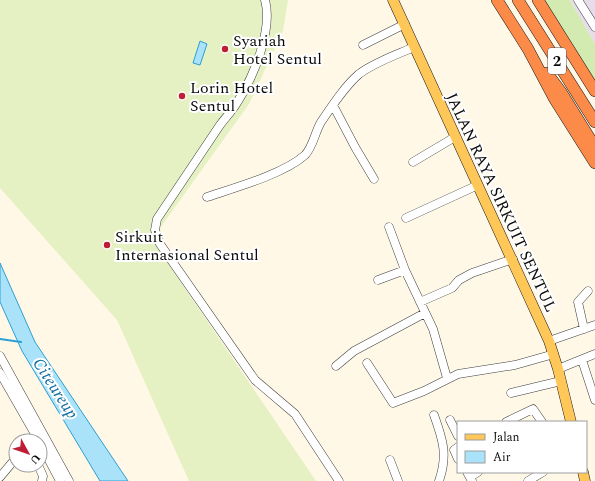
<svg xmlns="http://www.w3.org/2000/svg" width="595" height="481" font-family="Spectral,serif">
	<rect width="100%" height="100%" fill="#fff8e7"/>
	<path fill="#e7ddea" d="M570,0H595V44Z"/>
	<path fill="#d3eab0" d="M544,0H570L595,44V91Z"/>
	<path fill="#e5f1c2" d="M0,0H288L283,31L249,104L160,228L167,262L316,481H189L117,320L0,188Z"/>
	<path fill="#a9e2f9" stroke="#2d9fd3" d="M200,41L207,44L200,65L193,63Z
		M0,263L35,342L128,481H100L22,351L0,302Z"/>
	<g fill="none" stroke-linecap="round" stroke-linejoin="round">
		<path stroke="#2d9fd3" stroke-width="2" d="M0,339L21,342"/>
		<defs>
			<path id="minor" d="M265,0C273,29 254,76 238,101C233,110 226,117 220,125C199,156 178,188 157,219L155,230L160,244L255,380L295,414L339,481
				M578,0L595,27
				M363,45L405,24
				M333,105L355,147L374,179
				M413,162L455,137
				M207,197C234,188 284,174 305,155C313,147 315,132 321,122C332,106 344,87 359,74C375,62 396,55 414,47
				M406,218L478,185
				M389,227L405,270L433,329L447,378
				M378,280L405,270
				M420,302L452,288L459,280L472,273L513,259
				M584,329L578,302L588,291
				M549,341L595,325
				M0,356L69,481
				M582,360L595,400
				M367,363L393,403L424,391L458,374L515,365L554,354
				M336,366L354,351L425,313
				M558,369L595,354
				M0,373L39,441
				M511,393L561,381
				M434,415C443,440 448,455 439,481
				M450,420L458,436
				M506,422L533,409L542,422
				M40,443L60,481
				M458,447L454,450L458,459
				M390,460L398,481
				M38,465L43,476L42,481
				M467,472L472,481
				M0,477L16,458
				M470,477L478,472
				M528,481L543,472"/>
			<path id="major" d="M393,0L549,341L558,369L571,422
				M583,472L585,481"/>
			<path id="highway" d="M497,0L528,49L554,98L595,163
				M518,0L595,122
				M538,0L595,91
				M547,73L561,92L595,147"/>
		</defs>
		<use href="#minor" stroke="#3d3d3d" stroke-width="9"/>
		<use href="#major" stroke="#1b1b1b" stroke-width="11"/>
		<use href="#highway" stroke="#1b1b1b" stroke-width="12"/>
		<use href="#minor" stroke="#fff" stroke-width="8"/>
		<use href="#major" stroke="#ffc757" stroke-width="10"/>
		<use href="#highway" stroke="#fc8a48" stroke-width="11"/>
	</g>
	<g fill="#bf1d33" stroke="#fff" stroke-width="1.5">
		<circle cx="225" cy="49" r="4"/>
		<circle cx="182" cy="96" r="4"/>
		<circle cx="107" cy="245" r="4"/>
	</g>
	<g text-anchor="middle" stroke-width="4" stroke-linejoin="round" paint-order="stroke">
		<rect fill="#fff" stroke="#545454" stroke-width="1" x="548" y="48" width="18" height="26" rx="3"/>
		<g font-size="15" font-weight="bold" fill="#0a0a0a">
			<text x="557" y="66">2</text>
		</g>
		<g font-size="16" fill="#0a0a0a" stroke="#fff" text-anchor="start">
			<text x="233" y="46">Syariah<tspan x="233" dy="18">Hotel Sentul</tspan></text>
			<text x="190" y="93">Lorin Hotel<tspan x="190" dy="18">Sentul</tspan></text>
			<text x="115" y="242">Sirkuit<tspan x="115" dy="18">Internasional Sentul</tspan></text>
		</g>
		<g font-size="16" fill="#0a0a0a" stroke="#fff">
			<text transform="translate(502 202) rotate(65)" y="6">JALAN RAYA SIRKUIT SENTUL</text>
		</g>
		<g font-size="17" font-style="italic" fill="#0f6d9f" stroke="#fff">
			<text transform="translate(56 388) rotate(57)" y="6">Citeureup</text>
		</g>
	</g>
	<rect x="457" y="421" width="130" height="52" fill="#ffffff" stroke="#9d9d9d"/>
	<rect x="465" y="434" width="20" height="6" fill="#ffc757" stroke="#9d9d9d"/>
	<text x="493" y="441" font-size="12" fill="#0a0a0a">Jalan</text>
	<rect x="465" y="451" width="20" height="12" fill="#a9e2f9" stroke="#9d9d9d"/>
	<text x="493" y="461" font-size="12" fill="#0a0a0a">Air</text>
	<g transform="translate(28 453) rotate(130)"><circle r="19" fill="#ffffff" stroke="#9d9d9d"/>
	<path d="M0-3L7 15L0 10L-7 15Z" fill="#bf1d33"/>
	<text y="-6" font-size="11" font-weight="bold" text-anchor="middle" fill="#0a0a0a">U</text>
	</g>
</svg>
